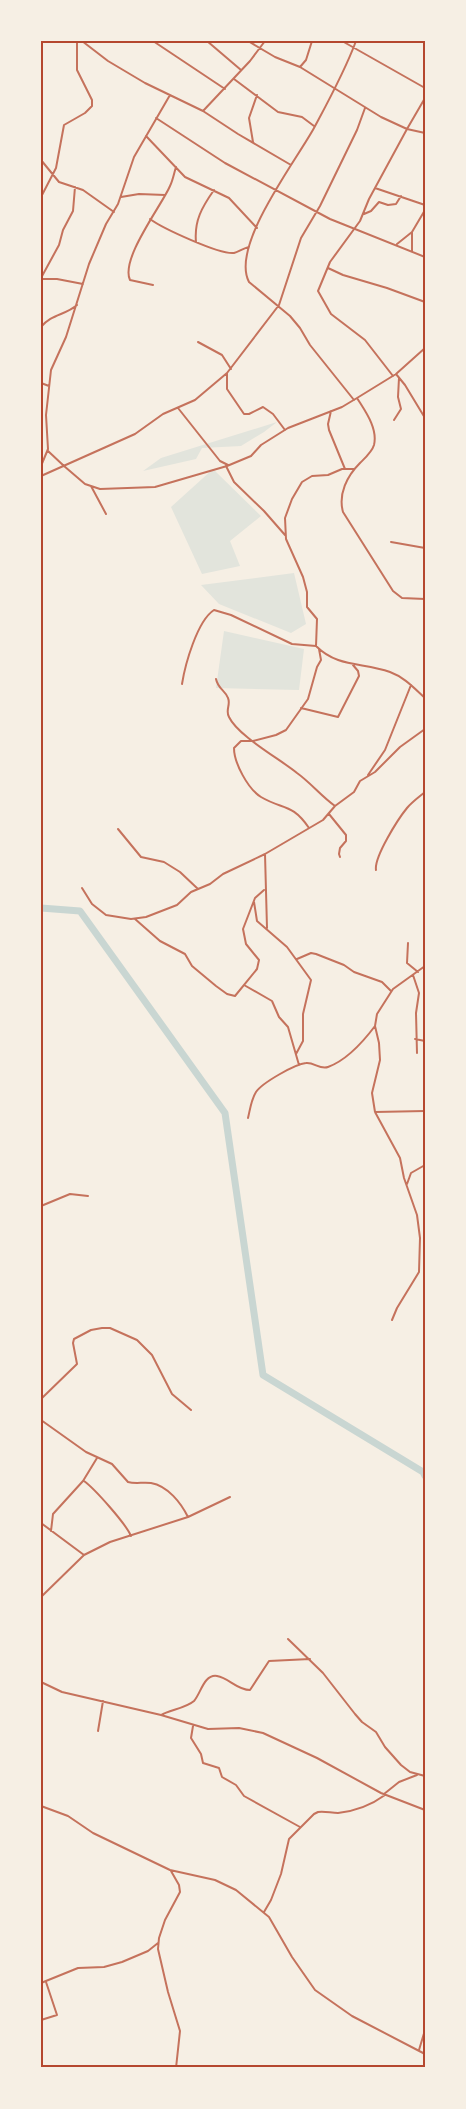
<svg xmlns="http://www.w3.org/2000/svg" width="466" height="2109" font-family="'Space Grotesk',sans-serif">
	<rect width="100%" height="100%" fill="#f6efe4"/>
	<path fill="#e2e4dc" d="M277,422L264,432L241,446L202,448L196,459L143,471L161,458Z
		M213,469L261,516L230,541L240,566L202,574L171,507Z
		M294,573L306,624L291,633L219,604L201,585Z
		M224,631L304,649L299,690L216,688Z"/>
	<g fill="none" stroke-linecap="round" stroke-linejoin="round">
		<path stroke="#c9d6d2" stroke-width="7" d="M41,908L80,911L225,1113L263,1375L423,1472L425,1476"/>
		<path stroke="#c5725c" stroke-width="2" d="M82,41L108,61L145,83L203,111L238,134L291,165
			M153,41L225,89
			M207,41L241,70
			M248,41L275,57L300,67L381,117L407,129L425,98
			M342,41L425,88
			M300,67L306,60L312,41
			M234,79L278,112L302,117L314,126
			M203,111L250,61L265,41
			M156,118L225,163L330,219L425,257
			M146,136L185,177L229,198L257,228
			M253,142L249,118L257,95
			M41,160L59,182L83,190L114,212
			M375,188L425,205
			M41,197L56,168L64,125L85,113L92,106V100L77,70V41
			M121,197L139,194L165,195
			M364,214L371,211L379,202L388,205L396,204L401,196
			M150,219C162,228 220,255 234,253C238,252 244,248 249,247
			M196,242C194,221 202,207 214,190
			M397,244L412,232
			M412,251V232L425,210
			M328,268L343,275L387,288L425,302
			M41,278L59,245L63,230L73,211L75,187
			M41,279H57L83,284
			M153,285L130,280C120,259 162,205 170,186C173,180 174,173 176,167
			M41,327C51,314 66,315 77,305
			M198,342L222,355L231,369
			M227,373V389L244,414H249L263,407L273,414L285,430
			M396,374L405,385L425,418
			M393,376L365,340L331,314L318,291L330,262L360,221L369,199L407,129L425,133
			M41,383L49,386
			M357,398C365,411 378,428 374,445C372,452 365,458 360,463C347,476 338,494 343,512L393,591L402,598L425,599
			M354,400L310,345L300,328L290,316L249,282C230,246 296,161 314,128C329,100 345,71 356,41
			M178,408L220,461L228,465
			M331,411L328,424L329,430L345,469
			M394,420L401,409L398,397L399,378
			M48,451L64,466
			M41,466L48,449L46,415L51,370L66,337L89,264L106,224L118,204L134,157L170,95
			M64,466L85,484L100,489L155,487L227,466L251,456L261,445L288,428L342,407L357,398L396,374L425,348
			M226,466L234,482L264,511L285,535
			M354,469H342L328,475L312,476L302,482L292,499L285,518L286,539L303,577L307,592V607L317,619L316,646C338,668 363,662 390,672C404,677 414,688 425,698
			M41,476L135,434L163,414L195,400L227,373L279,305L301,238L320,206L357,130L365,108
			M91,486L106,514
			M391,542L425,548
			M216,679C218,689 225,690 228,698C231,705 225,710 229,717C238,736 280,759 297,773C311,783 321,796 335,806
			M182,684C185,665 197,621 214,610L231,615L292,644L316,646
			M301,708L338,717L359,676L358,671L353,665
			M368,775L385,750L411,685
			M329,814L346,835V841L340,848L339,854L340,857
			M309,828C292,803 283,810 261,797C248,789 234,763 234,748L241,741H253L276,735L286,730L308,699L317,667L321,660L319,649
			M118,829L141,857L164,862L180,872L198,889
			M265,854L267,928
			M376,870C374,857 398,819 407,808C412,802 419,797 425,792
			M82,888L92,904L106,915L131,919L146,917L177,905L191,892L210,884L223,874L265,854L323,820L335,806L354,792L360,781L375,772L400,747L425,729
			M254,902L257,921L287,947L311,980L303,1014V1041L296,1054
			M135,919L160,941L185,954L192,966L216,986L227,994L235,996L257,969L259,960L246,944L243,929L255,898L264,890
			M408,943L407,963L418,972
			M297,959L311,953L316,954L344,965L354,972L382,982L391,991
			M413,975L419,993L416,1013L417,1053
			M244,985L272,1001L279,1017L288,1027L299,1065
			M415,1039L425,1041
			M375,1112L425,1111
			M248,1118C250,1110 251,1100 256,1092C262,1083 295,1064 306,1063C314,1062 320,1070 328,1067C347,1060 363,1042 375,1026
			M407,1184L411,1173L425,1165
			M41,1206L70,1194L88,1196
			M392,1320L397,1308L419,1272L420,1238L417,1215L404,1178L400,1158L375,1112L372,1093L380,1060L379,1043L375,1026L377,1014L393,989L425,966
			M41,1399L77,1364L73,1343L74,1339L91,1330L102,1328H110L137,1340L152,1355L172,1394L191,1410
			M41,1420L86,1452L112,1464L128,1482C135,1484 143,1482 151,1483C168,1486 181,1503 188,1517
			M84,1481C95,1489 126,1524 131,1536
			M41,1523L84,1555
			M51,1531L53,1514L83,1481L97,1458
			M41,1597L84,1555L110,1542L188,1517L230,1497
			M288,1639L323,1673L355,1714L362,1722L376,1732L385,1747L401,1765L410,1772L425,1776
			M41,1682L62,1692L161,1715L208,1729L239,1728L263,1733L317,1758L381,1793L425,1810
			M161,1715C170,1710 186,1708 194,1701C201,1693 204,1674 217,1676C229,1678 237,1690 250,1690L269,1661L310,1659
			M193,1726L191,1738L201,1754L203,1763L219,1768L222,1777L236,1785L244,1796L300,1827
			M98,1731L103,1701
			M384,1794L399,1782L417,1775
			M41,1806L68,1816L93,1833L170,1870L215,1880L236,1890L269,1917L292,1957L315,1990L352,2016L425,2054
			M171,1871L179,1885L180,1892L165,1920L159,1938L158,1949L168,1992L180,2031L176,2068
			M264,1912L271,1900L281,1874L289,1839L314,1814L318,1812C325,1811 331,1813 338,1813C356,1811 370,1806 385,1795
			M41,1983L78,1968L104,1967L122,1962L148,1951L158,1943
			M41,2020L57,2015L46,1982
			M419,2050L425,2030"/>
	</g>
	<rect width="466" height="2109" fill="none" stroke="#f6efe4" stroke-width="85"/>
	<rect x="42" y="42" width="382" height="2024" fill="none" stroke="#b5482f" stroke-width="2"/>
</svg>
